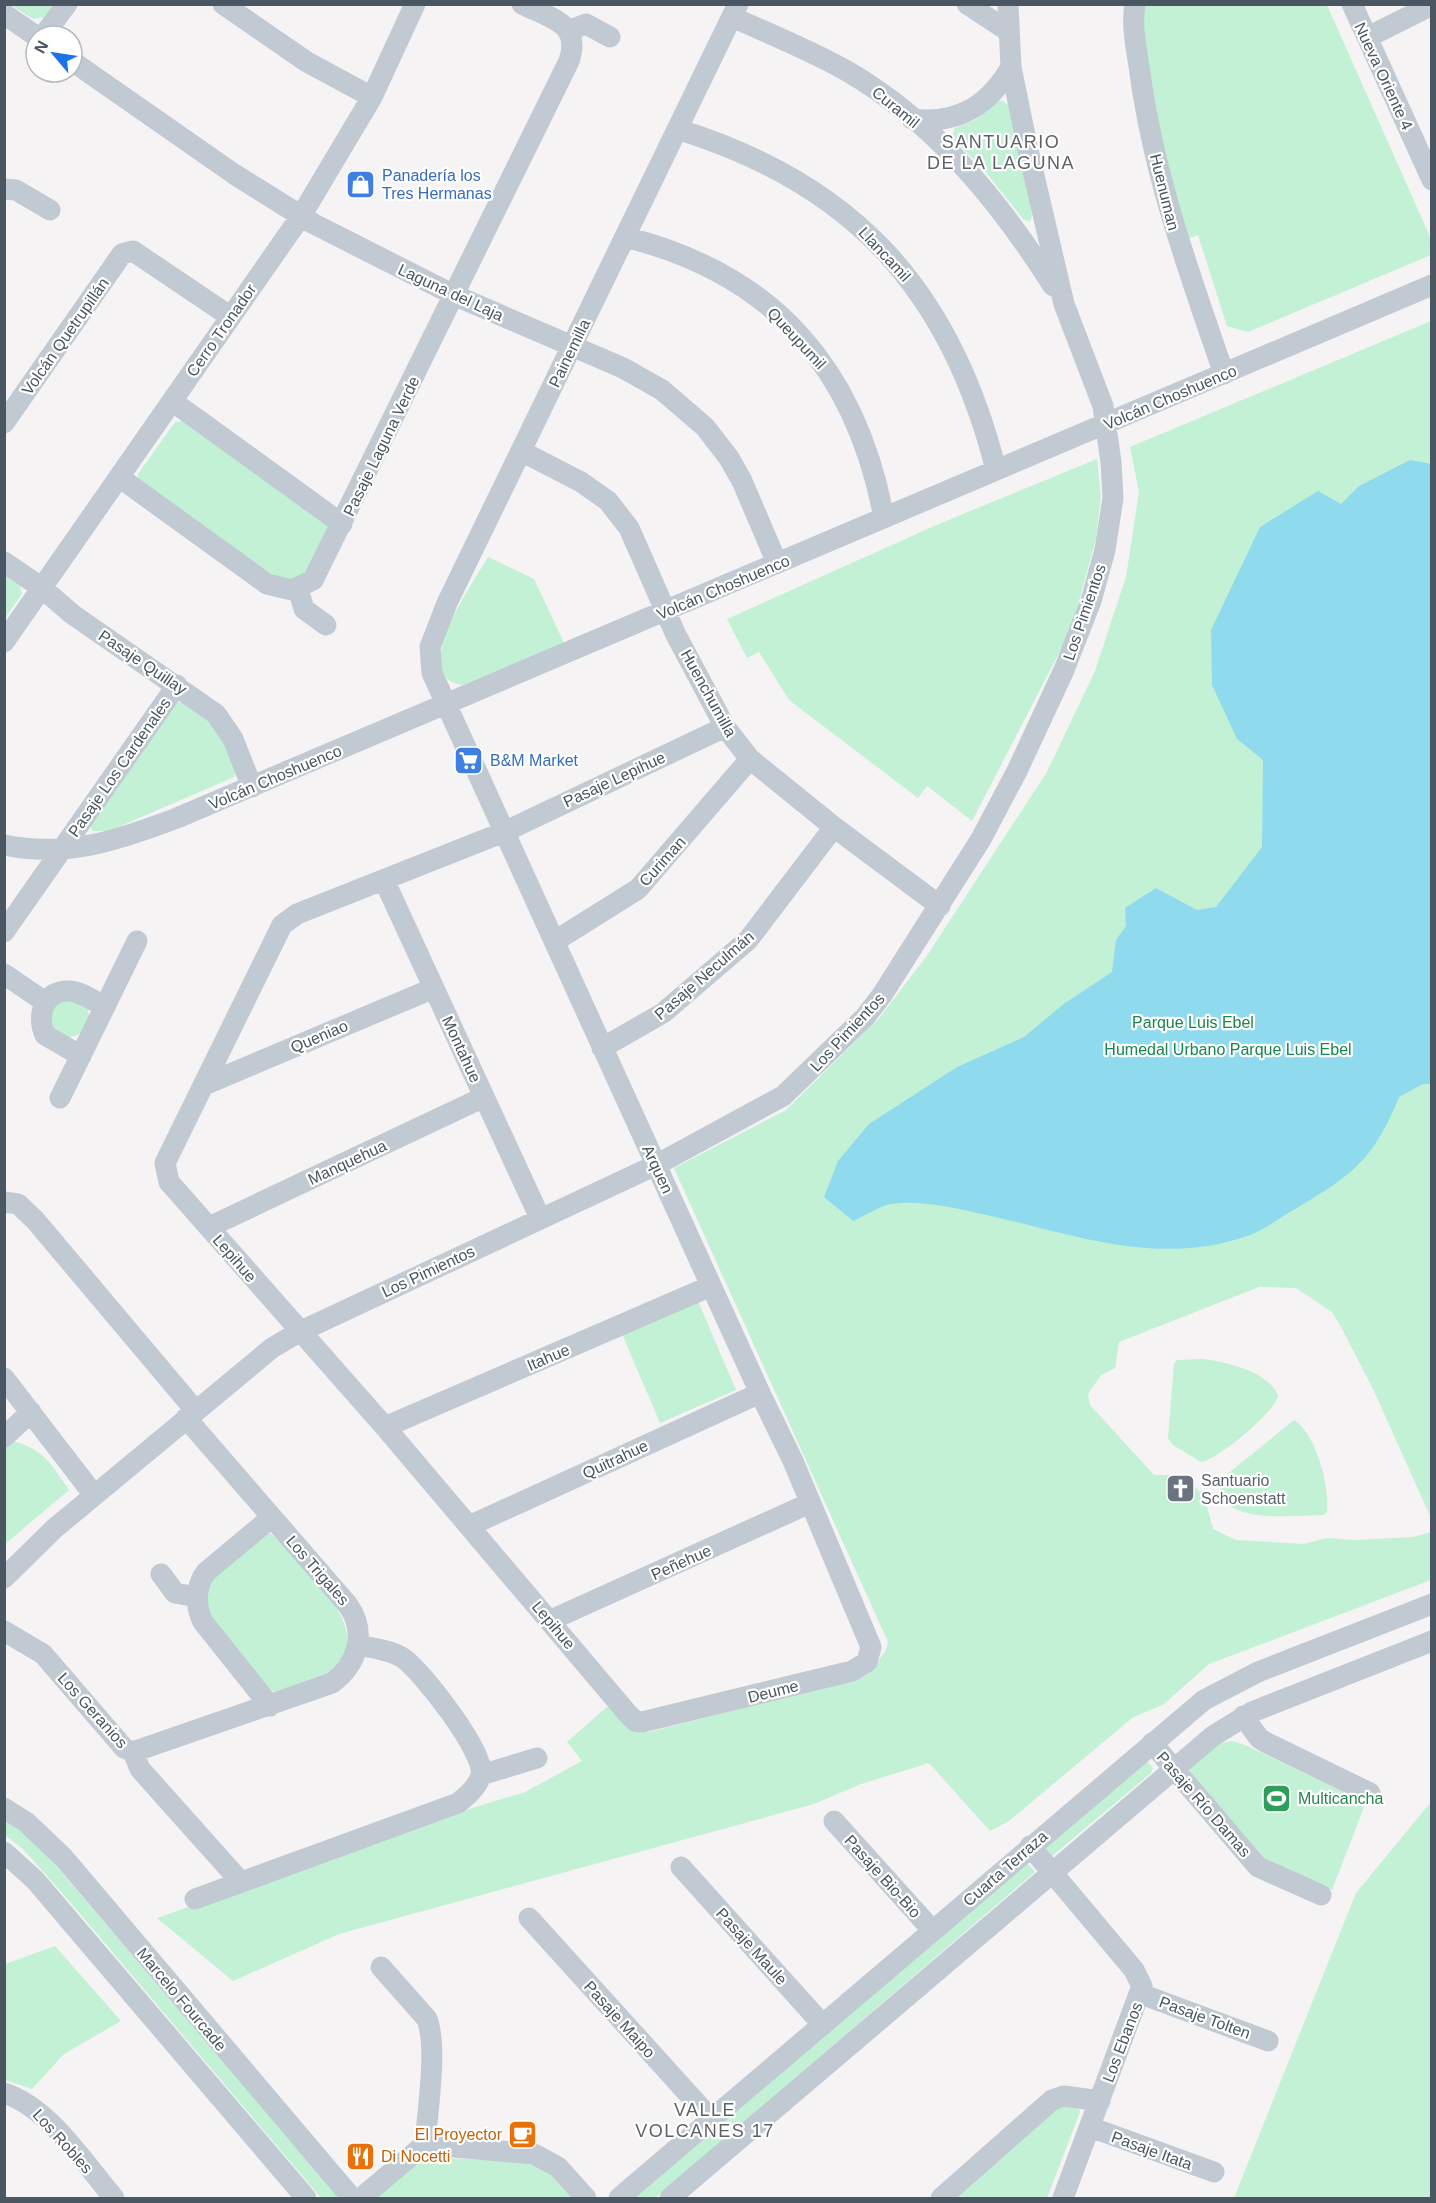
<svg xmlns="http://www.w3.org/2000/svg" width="1436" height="2203" font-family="Arial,sans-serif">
	<rect width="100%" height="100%" fill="#f5f3f3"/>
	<path fill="#c3f1d5" d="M11,5H53L44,17L33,19Z
		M1142,5H1327L1431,239V255L1248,332L1227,326L1198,235L1187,239C1166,163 1145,84 1142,5Z
		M1002,100L1010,107L1032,215L1030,222L1023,219L981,166L955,142L952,136L955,128L977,119L994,103Z
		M1431,321V1518L1373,1389L1341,1327L1332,1312L1296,1288L1259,1287L1119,1342L1115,1368L1101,1375L1088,1394L1090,1405L1154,1475H1181L1204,1495L1213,1529L1236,1540L1304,1544L1326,1538L1355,1540L1413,1537L1431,1532V1580L1209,1664L1164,1704L1132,1718L1009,1821L990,1831L929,1763L861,1784L814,1804L339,1934L233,1981L157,1918L443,1817L525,1792L582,1761L567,1742L608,1706L639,1731L649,1732L863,1677L870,1673L886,1650L888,1642L674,1168L786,1110L880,1017L926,957L1047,772L1095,671L1126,577L1139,492L1130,447Z
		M183,421L330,521L311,574L287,585L139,486L138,474L175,422Z
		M1097,459L1101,496L1096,539L1071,630L972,821L927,786L918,798L789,700L759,652L747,658L727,619L941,523Z
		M488,557L534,579L564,643L463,685C405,677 475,580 488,557Z
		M5,572L19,583L22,594L5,618Z
		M186,700L225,735L236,772L234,777L109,831H92L90,825L177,703Z
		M61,996L87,1007C95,1030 76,1041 56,1036L46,1015Z
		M698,1301L736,1390L660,1423L622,1334Z
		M1203,1359C1227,1362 1267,1371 1278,1395C1277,1411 1216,1461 1201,1462L1173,1445L1168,1438L1174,1364L1177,1360Z
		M1294,1420C1316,1433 1330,1488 1327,1512L1324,1515C1295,1515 1235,1524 1220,1495L1222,1484L1230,1472Z
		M12,1441C44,1449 51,1464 69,1490L5,1544V1445Z
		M266,1533L272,1534C300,1565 383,1631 330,1672C319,1681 289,1687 274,1692L264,1686L204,1610V1585Z
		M1232,1741L1245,1745L1366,1802L1332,1890L1266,1860L1190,1772V1769L1218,1744Z
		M1148,1762L1153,1768L1151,1773L1051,1857L1044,1852L1047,1846L1142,1764Z
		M1431,1802V2198H1234L1356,1893Z
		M4,1818L40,1847L340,2198H321L64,1895L23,1849L5,1835Z
		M1027,1863L1035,1872L655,2198H635Z
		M55,1946L121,2021L64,2054L32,2089L5,2080V1964Z
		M1057,2103L1078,2105L1080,2112L1047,2198H957Z
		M422,2157L519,2161L544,2168L577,2198H372Z"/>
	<path fill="#90daee" d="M1410,460L1432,464L1431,1084H1423L1399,1097C1373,1160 1355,1173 1297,1208C1282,1216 1266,1229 1250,1235C1157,1269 1068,1232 977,1213C949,1207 920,1200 891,1204C879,1206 865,1216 853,1221L824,1197L838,1161L869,1124L957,1067L1024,1037L1065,1003L1112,972L1116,940L1126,926L1125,908L1156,888L1197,910L1216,907L1262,847L1263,760L1237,739L1212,685L1211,630L1260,527L1318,491L1341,504L1359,486Z"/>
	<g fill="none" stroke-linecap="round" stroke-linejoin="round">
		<path stroke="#c1cad2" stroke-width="21" d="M223,4L307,62L372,97
			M967,4L1008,31
			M1135,4C1131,26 1137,51 1140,73C1154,177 1190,275 1224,374
			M1352,4L1432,180
			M4,14L36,36
			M732,17C770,34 810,50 847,71C935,122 1000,202 1053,286
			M570,30L586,24L610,37
			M43,36L67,4
			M1368,37L1432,5
			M72,61L234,174L314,224L454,295L623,368L662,390L705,427L729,458L742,481L777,563
			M912,119C958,125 989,105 1011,67
			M677,129C855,184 951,291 996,470
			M4,189L16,190L50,210
			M625,237C774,274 856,369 884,518
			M172,401L342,524
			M4,423L122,254L133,251L231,317
			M521,451L581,482L608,501L629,528L676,635L725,727L750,759L834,827L940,906
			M119,477L267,584L292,590L313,580L569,61C582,23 550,18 522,4
			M4,562L42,588L72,614L216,714L233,739L252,787
			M298,589L304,609L326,625
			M4,642L301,216L372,97L415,4
			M725,727L504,832L297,914L282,925L165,1163L169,1182L385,1427L628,1714L635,1721L642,1722L852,1671L867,1662L871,1647L793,1461L760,1393L432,673L430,647L447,603L738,4
			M4,845C67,858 119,840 177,818L1432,285
			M384,880L540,1218
			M4,932L177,685
			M555,941L638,889L750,759
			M4,974L45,1002
			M602,1048L663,1013L748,940L834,827
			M81,1056L45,1035C36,1016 44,989 70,991C82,992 94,1001 105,1007
			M204,1085L434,988
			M60,1098L137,941
			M4,1202L18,1204L35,1220L195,1410
			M209,1227L484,1097
			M4,1378L94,1495
			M385,1427L711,1286
			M4,1437L31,1412
			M469,1526L760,1393
			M161,1574L175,1593L197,1597
			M4,1578L55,1528L272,1348L299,1332L656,1165L783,1096L865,1017L882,995L981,839L1017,771L1064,670L1091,601L1105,550L1113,498L1111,462L1103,406L1064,304L1028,150L1011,67L1008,4
			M551,1620L810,1503
			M4,1631L43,1654L124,1748L133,1752L140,1769L240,1881
			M270,1706L203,1622C195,1606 195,1587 206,1572L272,1517
			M1243,1716L1259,1738L1267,1743L1370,1793
			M1152,1743L1258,1867L1321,1895
			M133,1752L332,1683C358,1664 367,1632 348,1605L186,1418
			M481,1775L537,1758
			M4,1808L26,1822L63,1857L352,2198
			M834,1821L933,1931
			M1030,1846L1134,1970L1142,1986L1063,2198
			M4,1852L35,1880L306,2198
			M681,1867L823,2025
			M195,1899L458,1803C466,1797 478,1786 481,1775C486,1753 421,1670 403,1658C391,1650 371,1648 358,1645
			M529,1918L712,2120
			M381,1967L427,2019C438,2048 427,2113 425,2145
			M1141,1994L1268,2041
			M4,2093C50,2108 84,2163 114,2198
			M1090,2127L1214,2172
			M361,2198L418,2150L432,2145L534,2154L558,2167L586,2198
			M619,2198L1204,1700L1258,1672L1432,1604
			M670,2198L1213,1736L1252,1712L1432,1641
			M941,2198L1052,2100L1064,2096L1100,2101"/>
	</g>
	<defs>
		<symbol id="shop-square" viewBox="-11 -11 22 22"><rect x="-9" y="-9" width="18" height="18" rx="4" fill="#3f7fe0" stroke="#fff"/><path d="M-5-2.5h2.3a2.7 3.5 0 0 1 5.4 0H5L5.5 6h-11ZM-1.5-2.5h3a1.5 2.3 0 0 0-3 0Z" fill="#fff"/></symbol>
		<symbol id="supermarket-square" viewBox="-11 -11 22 22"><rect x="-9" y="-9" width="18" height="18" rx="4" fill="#3f7fe0" stroke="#fff"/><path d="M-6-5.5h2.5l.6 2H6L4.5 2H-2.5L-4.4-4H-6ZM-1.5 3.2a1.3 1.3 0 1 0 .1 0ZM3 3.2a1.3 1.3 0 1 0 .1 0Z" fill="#fff"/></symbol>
		<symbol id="church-square" viewBox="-11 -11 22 22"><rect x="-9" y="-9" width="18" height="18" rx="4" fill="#6b7280" stroke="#fff"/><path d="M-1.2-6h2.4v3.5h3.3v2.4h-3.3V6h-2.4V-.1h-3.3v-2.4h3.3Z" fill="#fff"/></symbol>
		<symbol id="stadium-square" viewBox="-11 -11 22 22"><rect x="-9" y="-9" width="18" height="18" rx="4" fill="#2e9e5b" stroke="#fff"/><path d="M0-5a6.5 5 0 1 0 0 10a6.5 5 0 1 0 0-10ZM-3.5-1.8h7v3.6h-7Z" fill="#fff"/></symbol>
		<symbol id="cafe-square" viewBox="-11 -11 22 22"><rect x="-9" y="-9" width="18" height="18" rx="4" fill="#e8710a" stroke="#fff"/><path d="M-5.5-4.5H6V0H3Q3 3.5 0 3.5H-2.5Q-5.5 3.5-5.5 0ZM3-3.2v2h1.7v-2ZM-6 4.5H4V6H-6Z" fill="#fff"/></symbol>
		<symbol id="restaurant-square" viewBox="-11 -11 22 22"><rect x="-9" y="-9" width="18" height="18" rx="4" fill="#e8710a" stroke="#fff"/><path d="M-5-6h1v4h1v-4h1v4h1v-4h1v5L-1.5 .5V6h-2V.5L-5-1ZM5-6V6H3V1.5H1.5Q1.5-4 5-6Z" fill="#fff"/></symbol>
	</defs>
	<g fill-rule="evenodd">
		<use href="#shop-square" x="344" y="168" width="33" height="33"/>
		<use href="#supermarket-square" x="452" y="744" width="33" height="33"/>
		<use href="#church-square" x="1164" y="1472" width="33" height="33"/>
		<use href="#stadium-square" x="1260" y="1782" width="33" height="33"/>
		<use href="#cafe-square" x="506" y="2118" width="33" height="33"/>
		<use href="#restaurant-square" x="344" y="2140" width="33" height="33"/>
	</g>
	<g text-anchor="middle" stroke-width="4.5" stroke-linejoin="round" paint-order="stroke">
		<g font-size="16" fill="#4a5661" stroke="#fff">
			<text transform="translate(1384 76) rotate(65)" y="6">Nueva Oriente 4</text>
			<text transform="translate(896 107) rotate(39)" y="6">Curamil</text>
			<text transform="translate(1165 192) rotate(76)" y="6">Huenuman</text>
			<text transform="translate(885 254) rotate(47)" y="6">Llancamil</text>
			<text transform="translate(451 292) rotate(25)" y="6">Laguna del Laja</text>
			<text transform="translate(221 330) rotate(-55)" y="6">Cerro Tronador</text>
			<text transform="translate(65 336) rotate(-55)" y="6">Volcán Quetrupillán</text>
			<text transform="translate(797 338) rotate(47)" y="6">Queupumil</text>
			<text transform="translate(569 353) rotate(-64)" y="6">Painemilla</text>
			<text transform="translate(1170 397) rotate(-23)" y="6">Volcán Choshuenco</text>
			<text transform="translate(381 446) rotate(-64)" y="6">Pasaje Laguna Verde</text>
			<text transform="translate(723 587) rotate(-23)" y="6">Volcán Choshuenco</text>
			<text transform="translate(1084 612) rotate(-71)" y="6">Los Pimientos</text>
			<text transform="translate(143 662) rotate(34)" y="6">Pasaje Quillay</text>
			<text transform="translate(709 693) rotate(61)" y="6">Huenchumilla</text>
			<text transform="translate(119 767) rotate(-55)" y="6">Pasaje Los Cardenales</text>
			<text transform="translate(275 777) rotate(-23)" y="6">Volcán Choshuenco</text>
			<text transform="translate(614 779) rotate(-25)" y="6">Pasaje Lepihue</text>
			<text transform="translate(662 861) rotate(-48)" y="6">Curiman</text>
			<text transform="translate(704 975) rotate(-41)" y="6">Pasaje Neculmán</text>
			<text transform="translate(847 1032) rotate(-47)" y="6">Los Pimientos</text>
			<text transform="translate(319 1036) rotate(-23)" y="6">Queniao</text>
			<text transform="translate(462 1049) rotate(65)" y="6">Montahue</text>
			<text transform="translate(347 1162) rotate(-25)" y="6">Manquehua</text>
			<text transform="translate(658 1169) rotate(65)" y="6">Arquen</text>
			<text transform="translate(235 1258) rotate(49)" y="6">Lepihue</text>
			<text transform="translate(428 1271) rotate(-25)" y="6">Los Pimientos</text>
			<text transform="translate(548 1357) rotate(-23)" y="6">Itahue</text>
			<text transform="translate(615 1459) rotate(-25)" y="6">Quitrahue</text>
			<text transform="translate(681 1562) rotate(-24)" y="6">Peñehue</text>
			<text transform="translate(318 1570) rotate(49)" y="6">Los Trigales</text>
			<text transform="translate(554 1625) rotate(50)" y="6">Lepihue</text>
			<text transform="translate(773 1691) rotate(-14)" y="6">Deume</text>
			<text transform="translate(93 1710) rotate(48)" y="6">Los Geranios</text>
			<text transform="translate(1204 1804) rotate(49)" y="6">Pasaje Río Damas</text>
			<text transform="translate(1005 1868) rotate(-41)" y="6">Cuarta Terraza</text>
			<text transform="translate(883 1876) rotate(48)" y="6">Pasaje Bio-Bio</text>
			<text transform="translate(752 1946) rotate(48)" y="6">Pasaje Maule</text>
			<text transform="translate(182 1999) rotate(50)" y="6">Marcelo Fourcade</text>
			<text transform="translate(1205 2017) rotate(20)" y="6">Pasaje Tolten</text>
			<text transform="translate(620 2019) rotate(48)" y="6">Pasaje Maipo</text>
			<text transform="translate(1122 2042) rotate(-69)" y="6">Los Ebanos</text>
			<text transform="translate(63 2141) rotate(48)" y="6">Los Robles</text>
			<text transform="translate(1152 2150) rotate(20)" y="6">Pasaje Itata</text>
		</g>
		<g font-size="16" fill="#366cbe" stroke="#fff" text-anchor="start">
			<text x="382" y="181">Panadería los<tspan x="382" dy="18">Tres Hermanas</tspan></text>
			<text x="490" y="766">B&amp;M Market</text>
		</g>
		<g font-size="16" fill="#17864f" stroke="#fff">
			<text x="1193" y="1028">Parque Luis Ebel</text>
			<text x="1228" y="1055">Humedal Urbano Parque Luis Ebel</text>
		</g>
		<g font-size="16" fill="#5b616d" stroke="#fff" text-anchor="start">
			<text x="1201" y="1486">Santuario<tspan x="1201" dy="18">Schoenstatt</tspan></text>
		</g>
		<g font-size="16" fill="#27864d" stroke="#fff" text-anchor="start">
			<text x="1298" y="1804">Multicancha</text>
		</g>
		<g font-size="16" fill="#c56008" stroke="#fff" text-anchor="end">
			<text x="502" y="2140">El Proyector</text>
			<text x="381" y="2162" text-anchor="start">Di Nocetti</text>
		</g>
		<g font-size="18" letter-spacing="1.5" fill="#5f6368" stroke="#fff">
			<text x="1001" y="148">SANTUARIO<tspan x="1001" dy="21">DE LA LAGUNA</tspan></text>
			<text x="705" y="2116">VALLE<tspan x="705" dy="21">VOLCANES 17</tspan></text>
		</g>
	</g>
	<rect width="1436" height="2203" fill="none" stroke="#4a5661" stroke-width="12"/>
	<g transform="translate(54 54) rotate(299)"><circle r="28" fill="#ffffff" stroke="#b7bbc0" stroke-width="1.5"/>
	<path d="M0-4.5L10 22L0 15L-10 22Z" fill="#1a73e8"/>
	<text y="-9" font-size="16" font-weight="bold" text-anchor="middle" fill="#4a5661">N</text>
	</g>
</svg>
